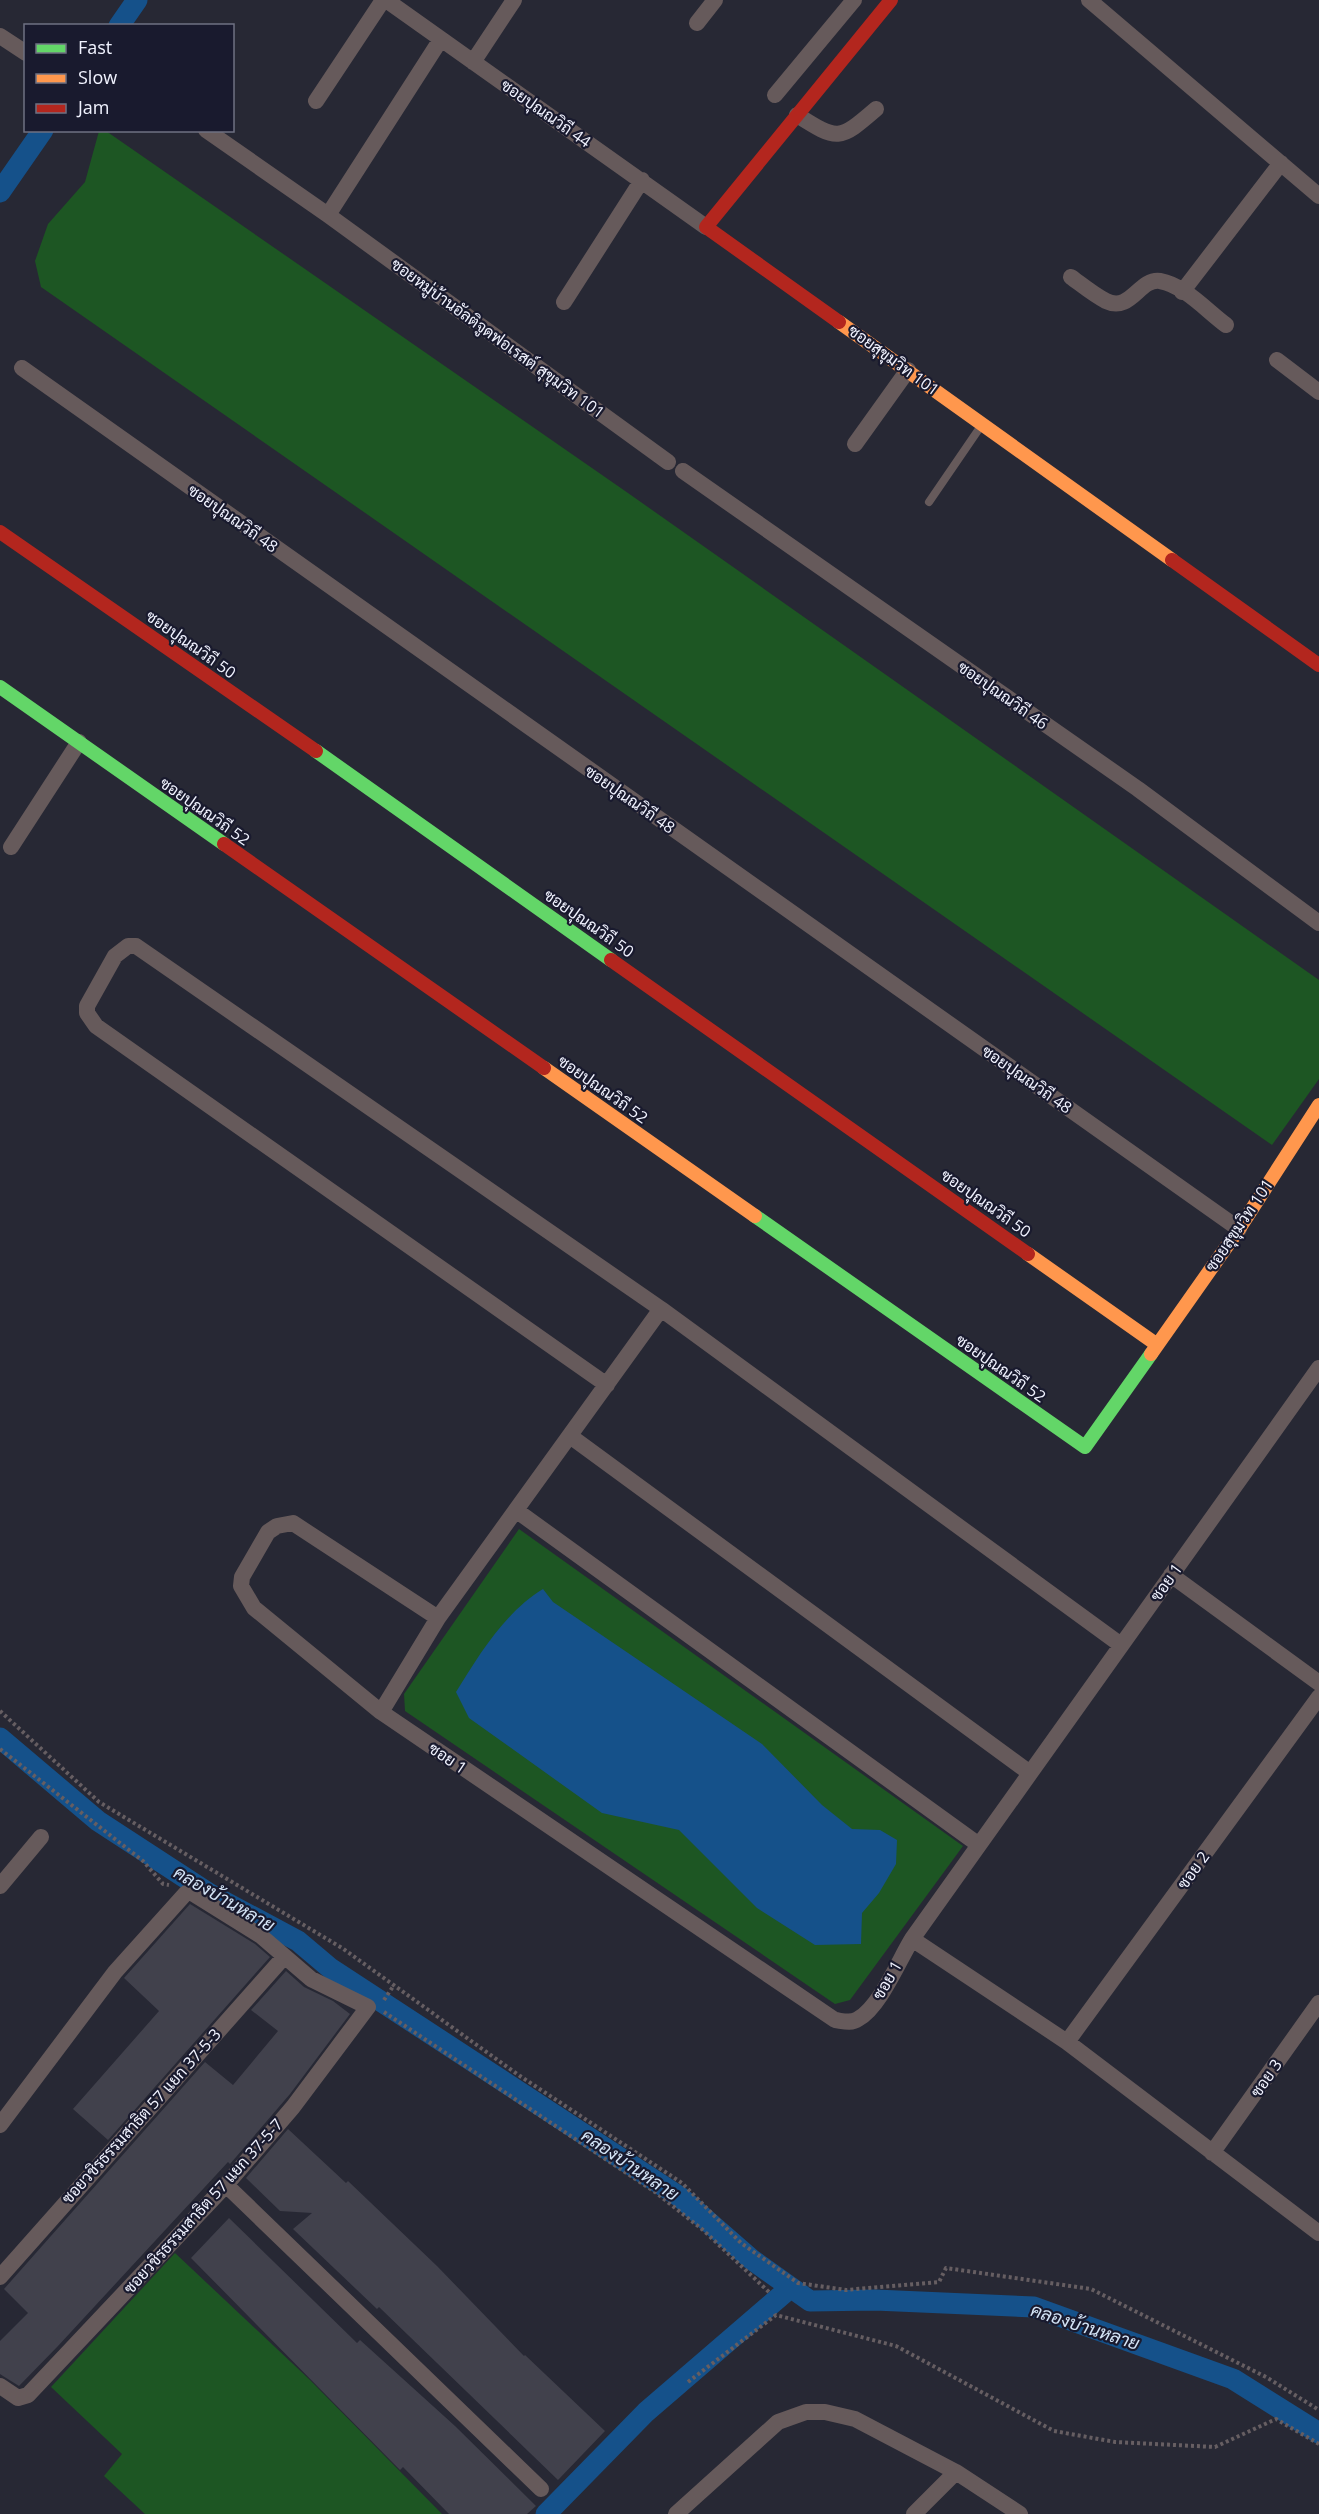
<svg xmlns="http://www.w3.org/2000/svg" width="1319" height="2514" font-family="'Open Sans',Sarabun,sans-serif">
	<rect width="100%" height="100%" fill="#272834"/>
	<path fill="#1d5623" d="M99,131H106L628,493L1319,980V1079L1272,1145L41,287L35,261L48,224L85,182Z
		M519,1529L963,1846L850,2000L835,2004L405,1711L404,1694Z
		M175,2253L310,2380L442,2514H145L104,2476L122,2454L51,2387Z"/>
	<path fill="#15518a" d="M543,1589L553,1602L762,1744L822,1805L852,1829L880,1830L897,1840L896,1864L879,1893L862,1913L861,1944L815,1945L757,1908L679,1830L602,1813L469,1718L456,1692C479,1655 505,1612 543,1589Z"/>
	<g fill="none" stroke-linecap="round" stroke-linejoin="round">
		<path stroke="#15518a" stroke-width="21" d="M119,26L137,0
			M0,192L43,130
			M0,1738L98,1821L210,1894L298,1941L330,1968L680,2197L751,2259L810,2301L875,2300L1034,2307L1233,2379L1319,2433
			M546,2514L646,2412L790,2288"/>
	</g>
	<path fill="#41414c" d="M190,1904L255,1944L270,1957L108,2140L73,2109L159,2011L124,1978Z
		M286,1971L304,1987L333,2001L350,2014L290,2094L230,2164L228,2162L58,2346L19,2386L3,2376L0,2374V2341L28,2313L4,2289L205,2062L233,2085L278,2031L251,2010Z
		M288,2129L346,2183L348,2181L437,2266L524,2356L525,2355L605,2431L558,2480L379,2307L377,2309L293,2229L312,2213L280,2211L246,2178Z
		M229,2218L357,2343L360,2340L455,2426L536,2506L527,2514H449L403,2467L400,2470L191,2258Z"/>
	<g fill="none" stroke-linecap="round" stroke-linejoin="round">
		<path stroke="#665e62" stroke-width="4" stroke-dasharray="3 3" stroke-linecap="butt" d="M0,1711L99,1802L342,1948L520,2076L682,2183L741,2243L798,2283L846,2290L939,2282L946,2268L1091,2289L1266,2377L1319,2410
			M0,1749L143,1861L163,1884L169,1885
			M384,2000L394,1985
			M384,2012L655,2192L703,2230L770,2293
			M688,2382L776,2315L896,2346L1054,2431L1115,2442L1215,2447L1276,2419L1319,2444"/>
		<path stroke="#665a5b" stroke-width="8" d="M929,502L981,426"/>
		<path stroke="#665a5b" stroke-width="16" d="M386,0L706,227
			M1089,0L1319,196
			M697,23L715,0
			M0,36L26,53
			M473,62L514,0
			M775,95L854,0
			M316,101L383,0
			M797,115C838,141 839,141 876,109
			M206,130L328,215L668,462
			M328,215L441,39
			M1071,277C1082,285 1094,295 1106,301C1131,313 1139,278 1160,281C1184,285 1207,311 1226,325
			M1182,292L1281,163
			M564,302L642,180
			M1277,360L1319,392
			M22,368L1239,1229
			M855,444L908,370
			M683,471L1138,789L1319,923
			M11,847L79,742
			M607,1385L96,1026L87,1013V1006L115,956L128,946H136L661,1309L1121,1645
			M570,1436L1030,1773
			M517,1511L979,1845
			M1171,1575L1319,1683
			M438,1618L293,1523L277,1526L268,1532L242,1577L241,1586L254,1608L381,1712L835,2020C843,2021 851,2024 858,2019C880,2007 899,1960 912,1939L1319,1368
			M381,1712L438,1618L661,1309
			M0,1886L41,1837
			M912,1939L1067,2042L1319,2233
			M1067,2042L1319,1697
			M0,2125L115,1972L186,1893H192L261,1936L311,1979L368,2007L293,2107L226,2185L28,2395L18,2398L0,2386
			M1212,2153L1319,2003
			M226,2185L541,2489
			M0,2277L284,1957
			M676,2514L778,2422L806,2412H825L855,2419L956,2472L1020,2514
			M914,2514L956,2472"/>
		<path stroke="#63d668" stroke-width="14" d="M0,687L224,844
			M316,751L611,960
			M755,1216L1085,1447L1151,1354"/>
		<path stroke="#ff974d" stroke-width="14" d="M839,322L1172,560
			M544,1068L755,1216
			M1028,1254L1156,1344
			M1151,1354L1239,1229L1319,1105"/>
		<path stroke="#b3261e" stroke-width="14" d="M839,322L706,227L891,0
			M0,532L316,751
			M1172,560L1319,665
			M224,844L544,1068
			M611,960L1028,1254"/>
	</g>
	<g text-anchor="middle" stroke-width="4.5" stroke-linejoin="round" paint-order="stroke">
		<g font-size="16" fill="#f1f3ff" stroke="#191a2e">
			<text transform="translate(546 113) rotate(35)" y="6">ซอยปุณณวิถี 44</text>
			<text transform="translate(498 338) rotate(36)" y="6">ซอยหมู่บ้านอัลติจูดฟอเรสต์ สุขุมวิท 101</text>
			<text transform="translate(894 360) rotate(36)" y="6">ซอยสุขุมวิท 101</text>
			<text transform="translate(233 518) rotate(35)" y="6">ซอยปุณณวิถี 48</text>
			<text transform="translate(191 644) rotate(35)" y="6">ซอยปุณณวิถี 50</text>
			<text transform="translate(1003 695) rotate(35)" y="6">ซอยปุณณวิถี 46</text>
			<text transform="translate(630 799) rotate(35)" y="6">ซอยปุณณวิถี 48</text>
			<text transform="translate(205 811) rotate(35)" y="6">ซอยปุณณวิถี 52</text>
			<text transform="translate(589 923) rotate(35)" y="6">ซอยปุณณวิถี 50</text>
			<text transform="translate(1027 1079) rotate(35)" y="6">ซอยปุณณวิถี 48</text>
			<text transform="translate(603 1089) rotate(35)" y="6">ซอยปุณณวิถี 52</text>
			<text transform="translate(986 1203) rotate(35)" y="6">ซอยปุณณวิถี 50</text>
			<text transform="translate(1239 1225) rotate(-56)" y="6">ซอยสุขุมวิท 101</text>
			<text transform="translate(1001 1368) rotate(35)" y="6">ซอยปุณณวิถี 52</text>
			<text transform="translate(1166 1582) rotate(-54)" y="6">ซอย 1</text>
			<text transform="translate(448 1758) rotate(34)" y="6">ซอย 1</text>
			<text transform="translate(1193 1870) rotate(-54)" y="6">ซอย 2</text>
			<text transform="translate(887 1980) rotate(-60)" y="6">ซอย 1</text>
			<text transform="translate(1266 2078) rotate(-55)" y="6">ซอย 3</text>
			<text transform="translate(141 2116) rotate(-48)" y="6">ซอยวชิรธรรมสาธิต 57 แยก 37-5-3</text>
			<text transform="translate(203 2206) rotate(-48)" y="6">ซอยวชิรธรรมสาธิต 57 แยก 37-5-7</text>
		</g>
		<g font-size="18" font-style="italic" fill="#d4e4f6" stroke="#191a2e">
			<text transform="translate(224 1899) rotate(30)" y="6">คลองบ้านหลาย</text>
			<text transform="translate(630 2165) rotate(34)" y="6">คลองบ้านหลาย</text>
			<text transform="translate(1085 2327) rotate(18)" y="6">คลองบ้านหลาย</text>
		</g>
	</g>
	<rect x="24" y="24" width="210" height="108" fill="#191a2e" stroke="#6f7182" stroke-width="1.5"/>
	<rect x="36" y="44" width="30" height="9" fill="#63d668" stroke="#6f7182" stroke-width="1.5"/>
	<text x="78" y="54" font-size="18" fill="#f1f3ff">Fast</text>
	<rect x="36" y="74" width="30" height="9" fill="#ff974d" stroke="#6f7182" stroke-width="1.5"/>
	<text x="78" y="84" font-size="18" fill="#f1f3ff">Slow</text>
	<rect x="36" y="104" width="30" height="9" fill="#b3261e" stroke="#6f7182" stroke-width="1.5"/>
	<text x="78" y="114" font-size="18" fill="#f1f3ff">Jam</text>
</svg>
